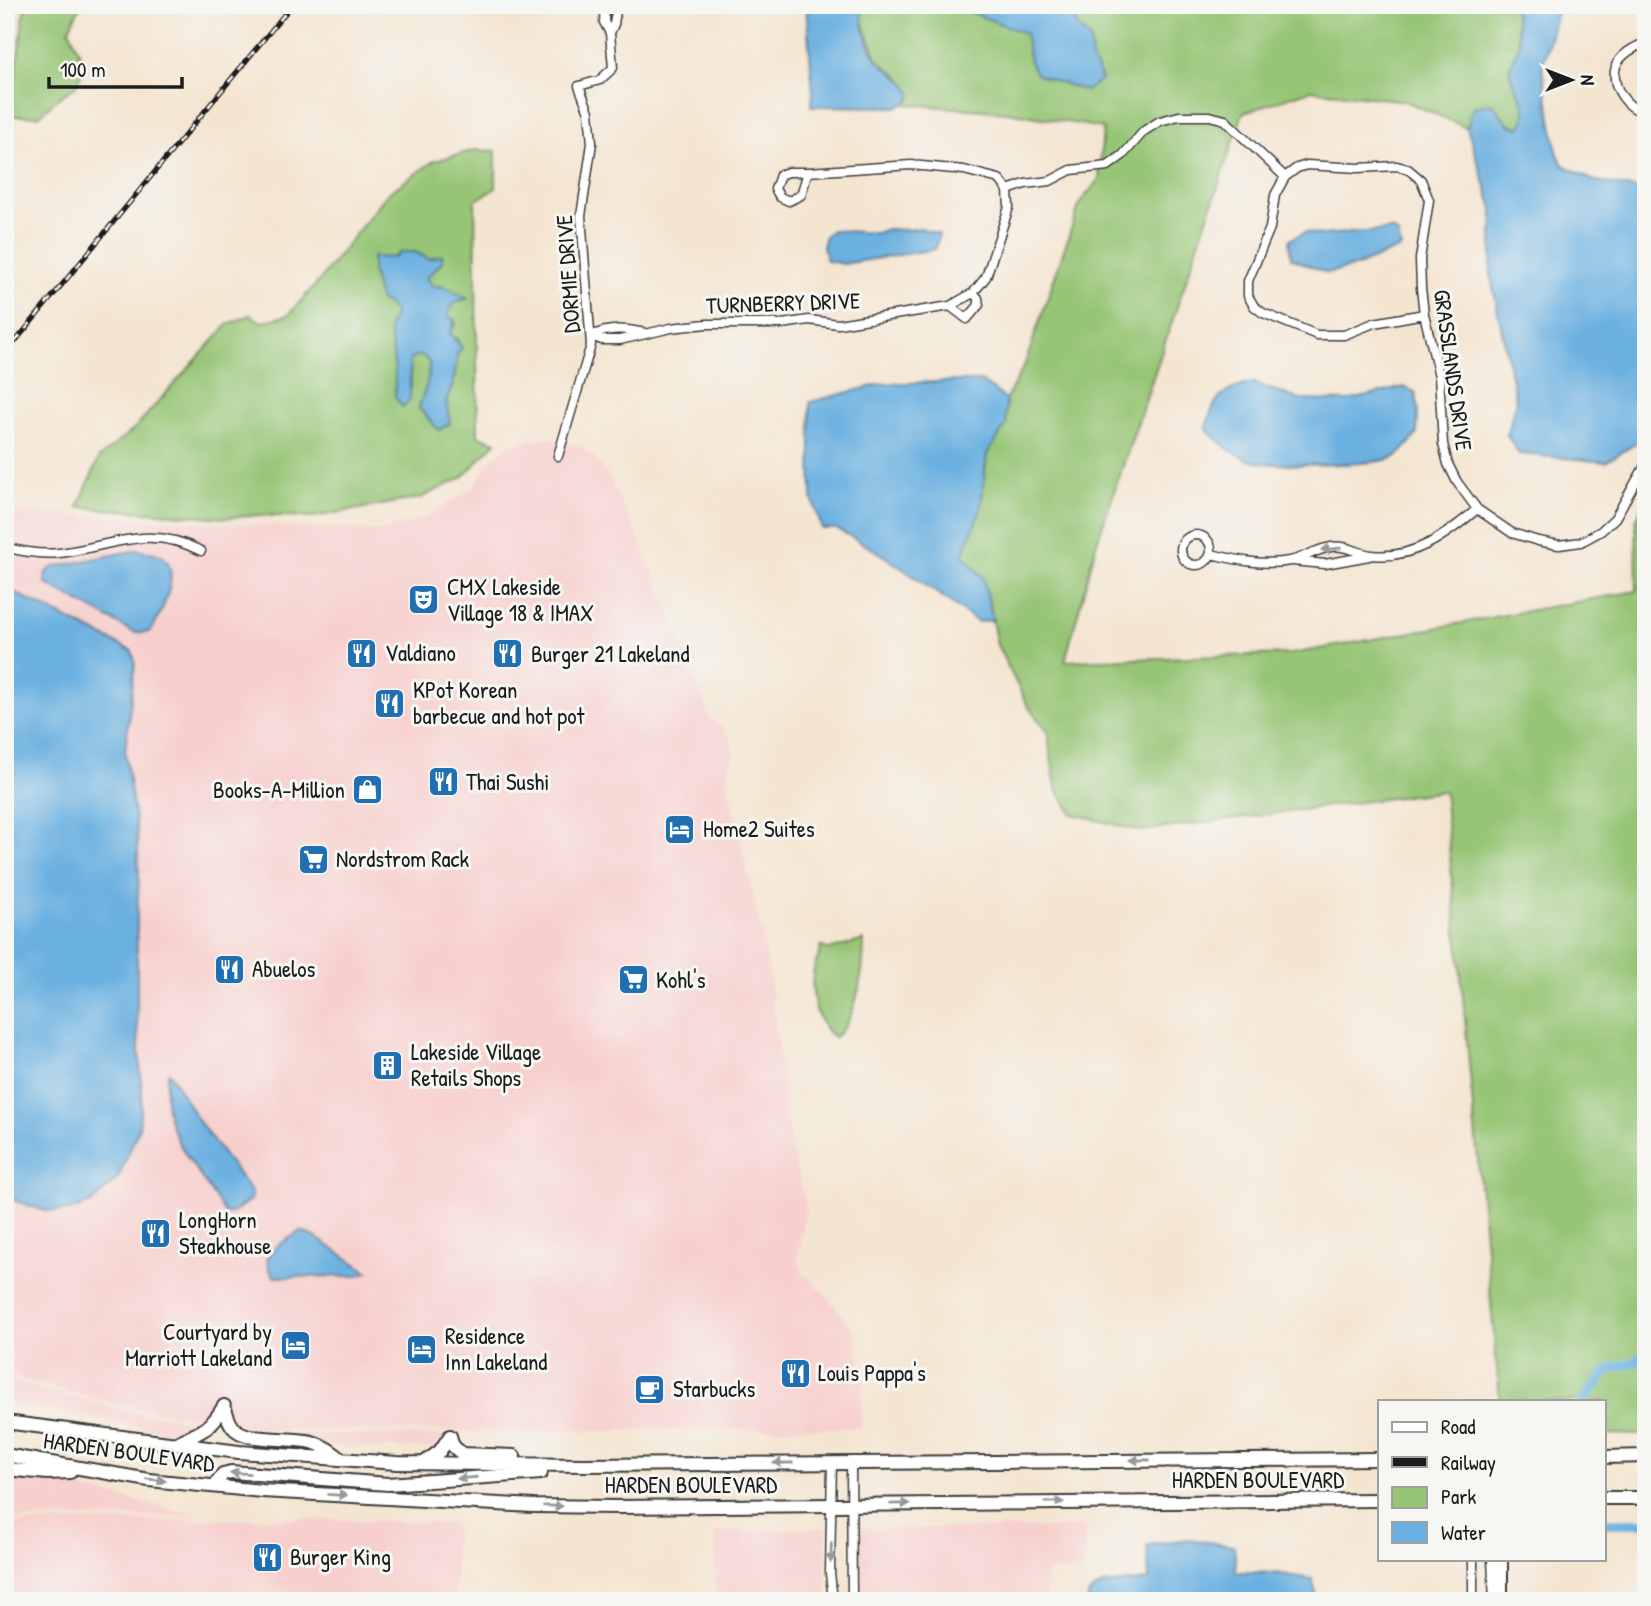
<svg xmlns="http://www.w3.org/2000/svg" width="1651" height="1606" font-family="'Patrick Hand',sans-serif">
	<rect width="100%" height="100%" fill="#f6f6f2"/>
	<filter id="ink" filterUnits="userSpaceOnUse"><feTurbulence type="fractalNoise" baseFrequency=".0143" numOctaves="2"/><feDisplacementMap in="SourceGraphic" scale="14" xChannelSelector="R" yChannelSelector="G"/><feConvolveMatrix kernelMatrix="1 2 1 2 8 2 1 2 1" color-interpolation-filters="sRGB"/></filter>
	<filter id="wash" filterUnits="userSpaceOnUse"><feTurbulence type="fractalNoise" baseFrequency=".00686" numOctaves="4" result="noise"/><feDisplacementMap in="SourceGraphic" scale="28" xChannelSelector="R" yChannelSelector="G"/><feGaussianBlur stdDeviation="1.57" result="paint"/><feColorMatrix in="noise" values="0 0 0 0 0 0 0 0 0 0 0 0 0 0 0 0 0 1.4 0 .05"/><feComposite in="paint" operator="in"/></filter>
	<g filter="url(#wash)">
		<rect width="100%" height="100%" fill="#f4e5d1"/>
		<path fill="#f7d0ce" d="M550,438L580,446L593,456L609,477L647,556L680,639L709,718L721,726L730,737L734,755L726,778L767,956L790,1141L806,1208L798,1258L802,1272L825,1294L853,1329L864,1374L861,1428L497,1432L261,1429L115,1404L5,1375V511L379,531L423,519L473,488L493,457L510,446L531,439Z
			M5,1379L114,1408L205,1423L184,1434L5,1402Z
			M267,1433L444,1435L435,1448L334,1447Z
			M5,1474L54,1482L201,1516L5,1519Z
			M301,1518L455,1524V1601H5V1523Z
			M827,1528L825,1573L828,1601H715V1532Z
			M856,1528H1085V1571H1047L1046,1601H857Z"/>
		<path fill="#96c575" stroke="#597048" stroke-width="2" fill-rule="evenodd" d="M25,5H81L69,29L85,66L76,86L57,99L39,116H10Z
			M862,5H1514C1515,18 1519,32 1519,45C1518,54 1509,61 1510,71C1513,94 1535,102 1520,128L1473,107L1467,128L1405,101L1310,90L1243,113L1097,542L1065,661L1292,654L1637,591L1636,521L1646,498V1435L1604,1434V1401H1500L1444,791L1141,831L1072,814L1056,788L1047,731L1028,706L997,645L983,577L962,555L981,508L987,454L1006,425V399L1025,364L1080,203L1099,179L1103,128L1007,112L905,104L912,97L901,78L878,60L861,18Z
			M476,150L496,151V188L475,201L478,436L496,442L462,478L420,498L314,517L257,515L226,518L78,507L99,458L133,430L228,324L250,315L262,322L288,315L319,281L387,194L434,161ZM415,252L429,259L442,255L441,262L426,277L432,286L446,287L466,299L455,302L446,316L456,323L450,334L458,340V353L453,383L446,402L450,423L439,430L419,408L428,382L429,362L423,356H416L410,360L411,387L395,369L389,327L395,313L386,303L383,302L373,257L385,259Z
			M864,940C864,965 857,1025 834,1037C816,1024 811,996 813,974C814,964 820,956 821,946L829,950Z"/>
		<path fill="#6ab0e0" stroke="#43667e" stroke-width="2" d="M806,5H862C860,22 868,46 878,60C889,74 908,78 912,97L905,104L896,107L811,106L813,94Z
			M933,5H1067L1078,27L1090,39L1092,60L1102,79L1086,91L1037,75L1030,62L1025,33L970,12Z
			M1514,5H1559L1542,68L1557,152L1563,165L1592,180L1646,191V327L1643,371L1646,419L1638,442L1606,462L1519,454L1507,435L1516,401L1491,277L1493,209L1467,128L1473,107L1492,103L1509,125L1520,128C1535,103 1513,94 1510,71C1509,61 1518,54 1519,45C1519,32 1515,18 1514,5Z
			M920,228L939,234L935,249L843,264L827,261L823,248L824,238L832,230L876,233L887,229L907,230Z
			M1392,230L1398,234L1401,248L1357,266L1327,273L1291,258L1289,240L1305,232L1322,235Z
			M401,252H415L429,259L442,255V262L426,278L432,286L446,287L467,298L455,302L447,316L455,320L450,334L462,347L458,353L453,383L446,402L450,423L439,430L419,408C423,392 431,379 429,362L423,356H416L410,360V400L402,407L395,396V369L389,327L395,313L386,303L380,301L372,272V257L393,258Z
			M959,381H981L1006,399V425L987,454L981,508L963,555L983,577L993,620L978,622L883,555L837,529H822L812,498L810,402L881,384Z
			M1254,383L1301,400L1347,401L1404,387L1415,392L1418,409L1417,434C1411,441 1403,453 1395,457C1377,466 1268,467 1249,460C1231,453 1218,443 1206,428C1214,396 1222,390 1254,383Z
			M137,550C144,552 154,552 160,555C184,568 161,617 149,632L135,633L45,583L46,572L54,567Z
			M5,588L132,651L135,662L125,753L137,833L139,876L137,915V1021L142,1094L139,1128L118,1178L92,1203L69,1211H45L5,1197Z
			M169,1072L198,1120L252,1193L251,1199L234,1212L225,1214C204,1175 164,1140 166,1093C166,1085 166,1078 169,1072Z
			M300,1231L315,1237L368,1272L355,1276L275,1277C254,1253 281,1245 300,1231Z
			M1188,1539L1234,1546L1236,1572L1275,1573L1312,1579L1318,1601H1087L1089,1593L1103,1585L1149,1580L1147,1545Z"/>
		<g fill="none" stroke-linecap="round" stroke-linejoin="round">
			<path stroke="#6ab0e0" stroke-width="10" d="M1583,1401L1609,1369L1636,1362L1646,1354
				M1604,1523H1646"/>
		</g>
	</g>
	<g filter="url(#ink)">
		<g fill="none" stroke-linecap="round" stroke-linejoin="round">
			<defs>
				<path id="minor" d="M605,5L604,22L610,33L614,24L617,5
					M1646,43C1635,46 1620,55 1616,66C1610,86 1627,110 1646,112
					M788,172H808L801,195L789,201L780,197L775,189L780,175Z
					M1008,190L1025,184L1050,181L1071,170L1108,166L1123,155L1144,131L1160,121L1179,116H1210L1225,120L1285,177
					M950,306L967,319L979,305L978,298L973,293
					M1424,314L1374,323L1344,335H1317L1263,313L1254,306L1248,296V281L1270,228L1275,195L1285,177L1297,168L1307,165L1358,168L1397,166L1408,169L1421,180L1429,200L1420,259L1421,288L1424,314L1439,376L1443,444L1448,464L1457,482L1477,509L1512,533L1538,541L1559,545L1581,542L1601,531L1615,518L1646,464
					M591,336L602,340H620L671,328L706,324H782L809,320L838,324L950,306L973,293L986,277L1009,207L1008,190L999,179L964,170L911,165L808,172
					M591,336C610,327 625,329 645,333
					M558,456L591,345L581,216L592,143L589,112L579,86L600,80L613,68L610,33
					M1181 550a15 15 0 1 1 30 0a15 15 0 1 1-30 0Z
					M5,547C23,552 40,555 59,553C111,547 148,523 201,551
					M1211,554C1236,560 1264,566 1290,561C1304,558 1317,549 1331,547C1345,544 1359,554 1372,555C1413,560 1448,534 1477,509
					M1292,561L1325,564L1369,556
					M832,1462L830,1573L833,1601
					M851,1462L852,1601
					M1473,1559V1601
					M1492,1559L1494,1601"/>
				<path id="secondary" d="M5,25L9,5"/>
				<path id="primary" d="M224,1406C227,1414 229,1425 236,1430C251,1442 293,1437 312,1442C323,1445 331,1451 340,1458
					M5,1422L239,1452L397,1463L583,1465L1380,1459
					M450,1436L453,1446L462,1454L514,1456
					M176,1443C201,1432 210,1430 224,1406
					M5,1455L149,1480L262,1491L534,1506L617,1507L1380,1500
					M1604,1457L1646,1456
					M424,1463L440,1451L450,1436
					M5,1469L48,1473L70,1472
					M214,1486L223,1474L231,1472L388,1484L541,1473
					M1604,1498H1646
					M1501,1601V1559"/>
			</defs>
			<use href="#minor" stroke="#3c3a37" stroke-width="11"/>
			<use href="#secondary" stroke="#3c3a37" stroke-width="14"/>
			<use href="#primary" stroke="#3c3a37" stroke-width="16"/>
			<use href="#minor" stroke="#fff" stroke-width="8"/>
			<use href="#secondary" stroke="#fff" stroke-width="10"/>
			<use href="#primary" stroke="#fff" stroke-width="12"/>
			<defs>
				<path id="rail" d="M5,354L292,5"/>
			</defs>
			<use href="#rail" stroke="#1c1c1c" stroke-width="5"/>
			<use href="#rail" stroke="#f6f6f2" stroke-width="2.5" stroke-dasharray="8" stroke-linecap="butt"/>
		</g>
		<defs><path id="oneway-solid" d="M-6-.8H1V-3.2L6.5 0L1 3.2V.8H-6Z" transform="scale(1.75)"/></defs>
		<g fill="#999">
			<use href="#oneway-solid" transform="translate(1331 549) rotate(174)"/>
			<use href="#oneway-solid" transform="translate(1140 1460) rotate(180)"/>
			<use href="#oneway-solid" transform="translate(783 1463) rotate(180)"/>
			<use href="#oneway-solid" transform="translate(240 1473) rotate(-177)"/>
			<use href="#oneway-solid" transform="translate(467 1478) rotate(176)"/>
			<use href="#oneway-solid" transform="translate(156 1480) rotate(6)"/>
			<use href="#oneway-solid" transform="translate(337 1495) rotate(3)"/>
			<use href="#oneway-solid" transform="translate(1054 1502)"/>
			<use href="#oneway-solid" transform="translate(900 1504) rotate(-1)"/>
			<use href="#oneway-solid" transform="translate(553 1506) rotate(1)"/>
			<use href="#oneway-solid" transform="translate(831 1553) rotate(92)"/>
		</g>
	</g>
	<defs>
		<symbol id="theatre-square" viewBox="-11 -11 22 22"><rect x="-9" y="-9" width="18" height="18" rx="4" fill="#1f6fb2" stroke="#f6f6f2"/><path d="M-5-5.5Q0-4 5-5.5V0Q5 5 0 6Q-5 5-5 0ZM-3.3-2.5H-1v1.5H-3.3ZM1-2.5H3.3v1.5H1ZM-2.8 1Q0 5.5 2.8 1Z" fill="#fff"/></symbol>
		<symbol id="restaurant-square" viewBox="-11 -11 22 22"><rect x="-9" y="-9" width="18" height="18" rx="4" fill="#1f6fb2" stroke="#f6f6f2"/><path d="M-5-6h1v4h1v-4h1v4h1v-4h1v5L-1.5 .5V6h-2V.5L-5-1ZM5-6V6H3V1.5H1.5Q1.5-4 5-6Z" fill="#fff"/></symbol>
		<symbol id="shop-square" viewBox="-11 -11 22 22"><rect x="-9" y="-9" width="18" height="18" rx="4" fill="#1f6fb2" stroke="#f6f6f2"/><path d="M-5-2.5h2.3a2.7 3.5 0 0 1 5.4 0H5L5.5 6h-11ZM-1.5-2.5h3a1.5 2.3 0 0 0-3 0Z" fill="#fff"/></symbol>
		<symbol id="hotel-square" viewBox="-11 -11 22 22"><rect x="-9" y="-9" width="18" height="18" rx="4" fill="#1f6fb2" stroke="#f6f6f2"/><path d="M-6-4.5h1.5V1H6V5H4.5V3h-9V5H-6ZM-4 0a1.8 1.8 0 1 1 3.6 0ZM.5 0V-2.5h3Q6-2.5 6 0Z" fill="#fff"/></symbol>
		<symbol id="supermarket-square" viewBox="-11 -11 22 22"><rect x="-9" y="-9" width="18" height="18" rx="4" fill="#1f6fb2" stroke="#f6f6f2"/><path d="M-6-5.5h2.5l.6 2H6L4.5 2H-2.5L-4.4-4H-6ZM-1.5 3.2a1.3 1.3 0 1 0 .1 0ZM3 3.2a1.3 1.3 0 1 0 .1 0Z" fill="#fff"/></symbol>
		<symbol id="building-square" viewBox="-11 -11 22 22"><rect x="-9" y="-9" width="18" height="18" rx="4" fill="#1f6fb2" stroke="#f6f6f2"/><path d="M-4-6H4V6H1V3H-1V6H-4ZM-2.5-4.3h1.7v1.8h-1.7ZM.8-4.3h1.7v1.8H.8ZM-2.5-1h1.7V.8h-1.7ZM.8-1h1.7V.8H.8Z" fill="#fff"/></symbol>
		<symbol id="cafe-square" viewBox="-11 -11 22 22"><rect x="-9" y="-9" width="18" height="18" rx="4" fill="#1f6fb2" stroke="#f6f6f2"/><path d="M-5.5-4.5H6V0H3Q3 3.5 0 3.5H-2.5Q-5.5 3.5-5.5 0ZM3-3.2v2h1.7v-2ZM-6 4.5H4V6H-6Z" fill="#fff"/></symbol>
	</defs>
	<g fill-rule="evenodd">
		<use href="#theatre-square" x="406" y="582" width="35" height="35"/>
		<use href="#restaurant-square" x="344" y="636" width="35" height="35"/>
		<use href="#restaurant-square" x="490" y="636" width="35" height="35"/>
		<use href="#restaurant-square" x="372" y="686" width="35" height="35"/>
		<use href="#restaurant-square" x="426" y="764" width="35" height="35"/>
		<use href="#shop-square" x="350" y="772" width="35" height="35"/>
		<use href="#hotel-square" x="662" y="812" width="35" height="35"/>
		<use href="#supermarket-square" x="296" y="842" width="35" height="35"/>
		<use href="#restaurant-square" x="212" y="952" width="35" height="35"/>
		<use href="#supermarket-square" x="616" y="962" width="35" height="35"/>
		<use href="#building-square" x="370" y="1048" width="35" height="35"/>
		<use href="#restaurant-square" x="138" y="1216" width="35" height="35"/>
		<use href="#hotel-square" x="278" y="1328" width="35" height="35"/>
		<use href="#hotel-square" x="404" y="1332" width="35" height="35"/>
		<use href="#restaurant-square" x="778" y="1356" width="35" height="35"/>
		<use href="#cafe-square" x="632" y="1372" width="35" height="35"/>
		<use href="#restaurant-square" x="250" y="1540" width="35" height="35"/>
	</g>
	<g text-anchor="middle" stroke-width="6" stroke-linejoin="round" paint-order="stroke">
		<g font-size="23" fill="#1c1c1c" stroke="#f6f6f2">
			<text transform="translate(568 274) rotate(-94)" y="8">DORMIE DRIVE</text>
			<text transform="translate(783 303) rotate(-2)" y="8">TURNBERRY DRIVE</text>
			<text transform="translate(1453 370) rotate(82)" y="8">GRASSLANDS DRIVE</text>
			<text transform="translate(129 1452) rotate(8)" y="8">HARDEN BOULEVARD</text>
			<text x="1258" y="1488">HARDEN BOULEVARD</text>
			<text x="691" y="1493">HARDEN BOULEVARD</text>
		</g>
		<g font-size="23" fill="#1c1c1c" stroke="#f6f6f2" text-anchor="start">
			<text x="447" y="595">CMX Lakeside<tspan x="447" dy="26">Village 18 &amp; IMAX</tspan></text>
			<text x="385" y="661">Valdiano</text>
			<text x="531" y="662">Burger 21 Lakeland</text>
			<text x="413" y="698">KPot Korean<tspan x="413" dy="26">barbecue and hot pot</tspan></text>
			<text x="466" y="790">Thai Sushi</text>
			<text x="345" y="798" text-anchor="end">Books-A-Million</text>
			<text x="703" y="837">Home2 Suites</text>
			<text x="336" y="867">Nordstrom Rack</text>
			<text x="252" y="977">Abuelos</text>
			<text x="656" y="988">Kohl's</text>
			<text x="411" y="1060">Lakeside Village<tspan x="411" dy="26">Retails Shops</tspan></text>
			<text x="179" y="1228">LongHorn<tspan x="179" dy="26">Steakhouse</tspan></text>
			<text x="272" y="1340" text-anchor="end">Courtyard by<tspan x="272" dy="26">Marriott Lakeland</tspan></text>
			<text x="445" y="1344">Residence<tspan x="445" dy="26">Inn Lakeland</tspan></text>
			<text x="818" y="1381">Louis Pappa's</text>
			<text x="673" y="1397">Starbucks</text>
			<text x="290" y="1565">Burger King</text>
		</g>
	</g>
	<rect width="1651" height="1606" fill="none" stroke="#f6f6f2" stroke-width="28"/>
	<rect x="1378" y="1400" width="228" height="161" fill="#f6f6f2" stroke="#9f9f9c" stroke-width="2"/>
	<rect x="1392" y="1422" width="35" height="10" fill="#ffffff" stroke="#9f9f9c" stroke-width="2"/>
	<text x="1441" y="1434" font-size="21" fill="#1c1c1c">Road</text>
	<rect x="1392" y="1457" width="35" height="10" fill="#1c1c1c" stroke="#9f9f9c" stroke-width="2"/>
	<text x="1441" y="1470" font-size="21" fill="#1c1c1c">Railway</text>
	<rect x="1392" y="1487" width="35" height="21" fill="#96c575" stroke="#9f9f9c" stroke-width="2"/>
	<text x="1441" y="1504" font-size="21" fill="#1c1c1c">Park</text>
	<rect x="1392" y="1522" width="35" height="21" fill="#6ab0e0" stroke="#9f9f9c" stroke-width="2"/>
	<text x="1441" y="1540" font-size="21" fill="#1c1c1c">Water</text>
	<g transform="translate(1571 80) rotate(90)" stroke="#f6f6f2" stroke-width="5" paint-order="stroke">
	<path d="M0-5L12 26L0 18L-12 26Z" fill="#1c1c1c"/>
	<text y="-10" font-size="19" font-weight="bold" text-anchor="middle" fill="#1c1c1c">N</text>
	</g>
	<path d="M49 77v10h133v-10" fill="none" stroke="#1c1c1c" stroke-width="3.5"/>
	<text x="60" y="77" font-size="21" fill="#1c1c1c" stroke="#f6f6f2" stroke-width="5" paint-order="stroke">100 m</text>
</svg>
